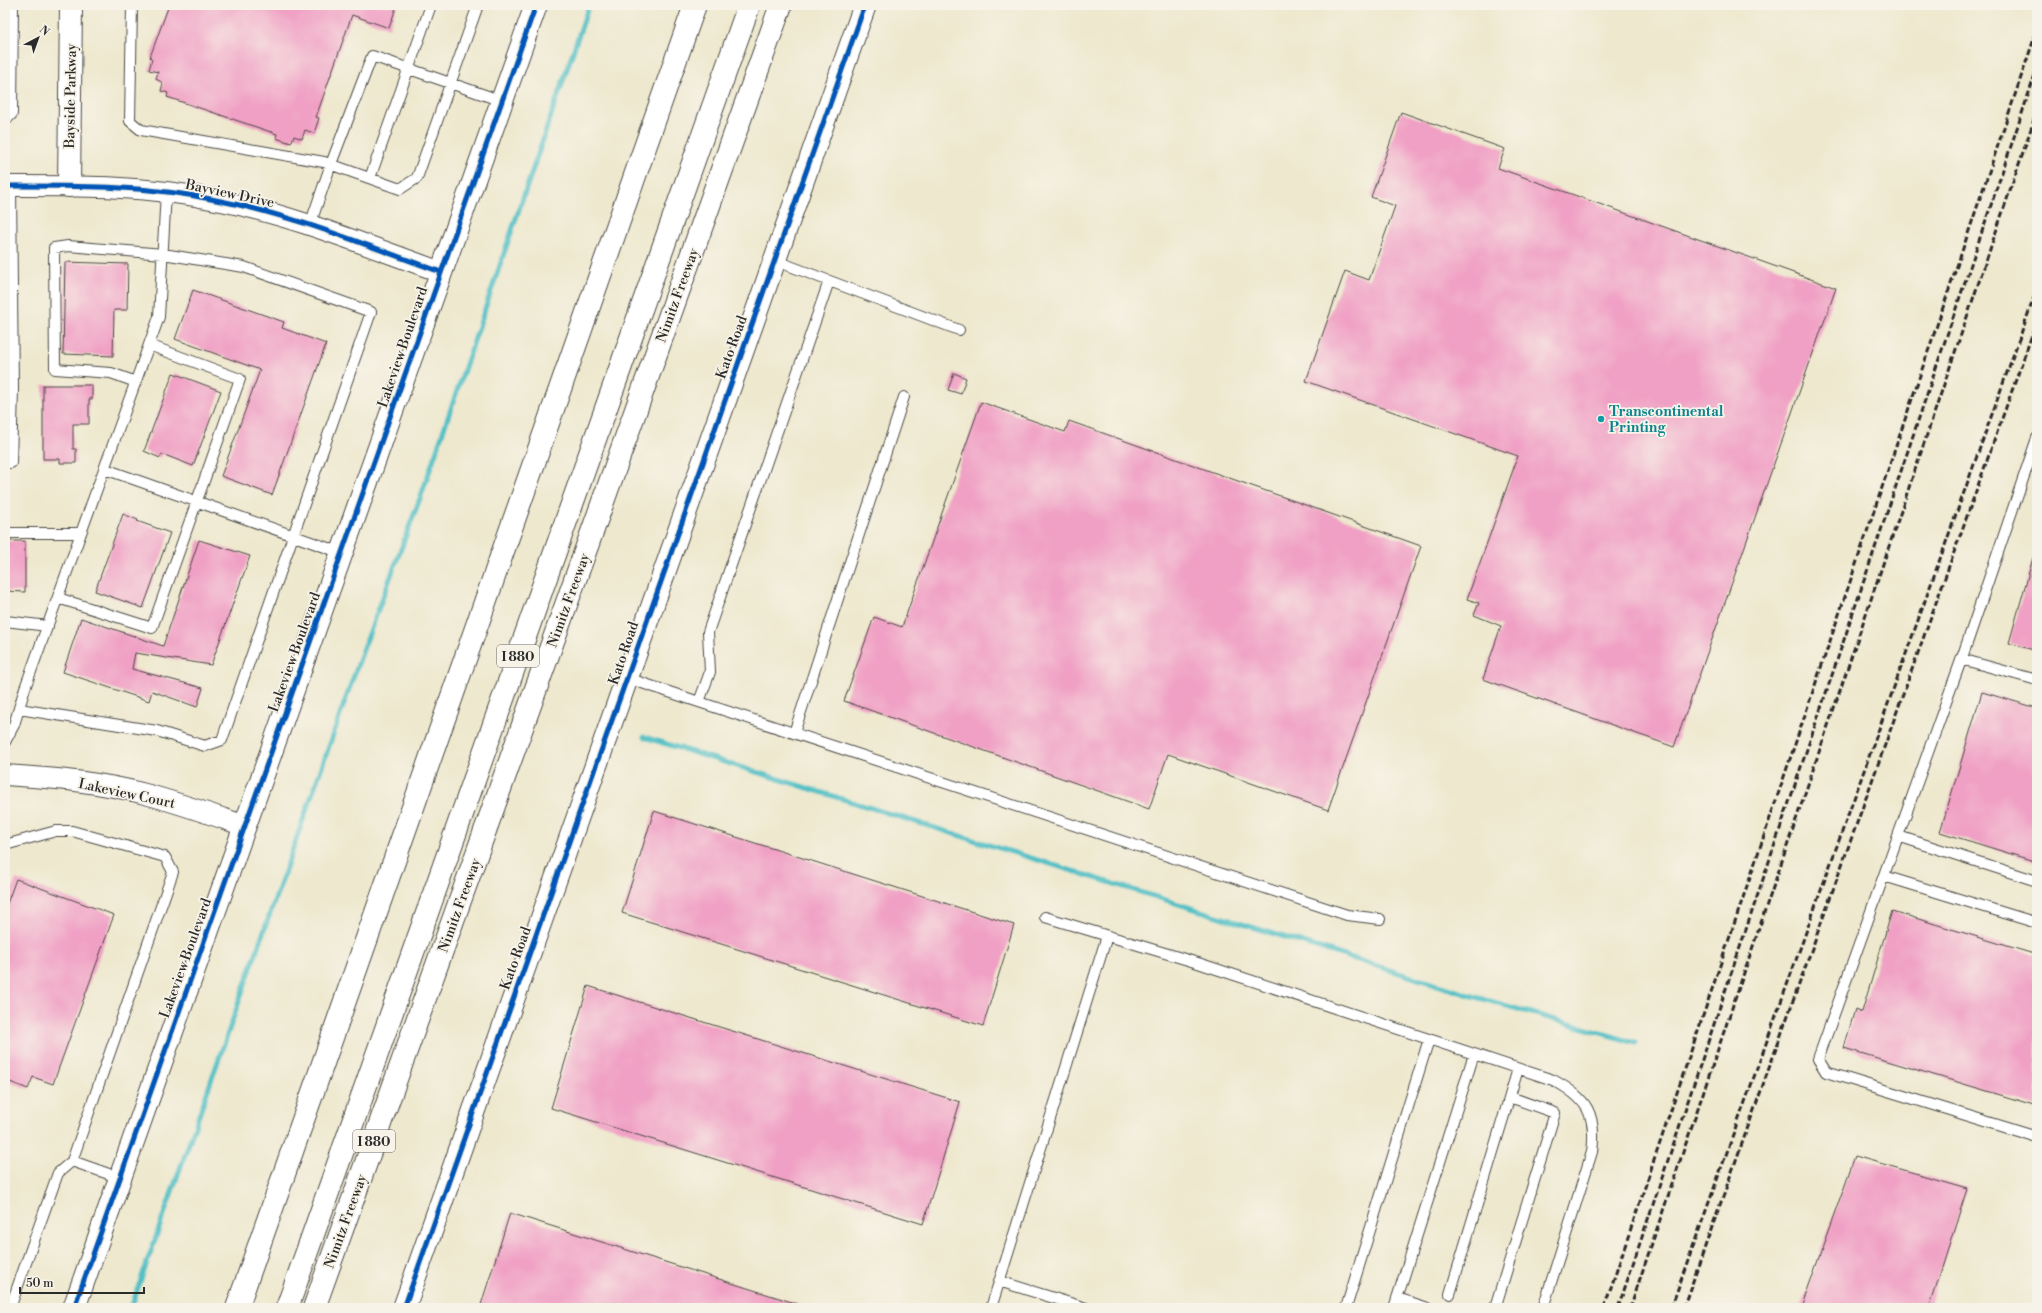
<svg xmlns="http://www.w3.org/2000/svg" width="2042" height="1313" font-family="'Libre Bodoni',serif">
	<rect width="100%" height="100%" fill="#f7f3e8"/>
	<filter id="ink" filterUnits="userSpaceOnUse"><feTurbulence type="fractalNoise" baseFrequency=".025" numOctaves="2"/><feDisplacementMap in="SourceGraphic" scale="8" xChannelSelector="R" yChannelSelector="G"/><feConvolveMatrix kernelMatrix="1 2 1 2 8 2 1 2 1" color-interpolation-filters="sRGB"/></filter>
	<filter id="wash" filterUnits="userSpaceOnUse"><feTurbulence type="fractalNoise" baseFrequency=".012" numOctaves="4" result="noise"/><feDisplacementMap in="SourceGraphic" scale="16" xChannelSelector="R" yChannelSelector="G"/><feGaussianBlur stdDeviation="0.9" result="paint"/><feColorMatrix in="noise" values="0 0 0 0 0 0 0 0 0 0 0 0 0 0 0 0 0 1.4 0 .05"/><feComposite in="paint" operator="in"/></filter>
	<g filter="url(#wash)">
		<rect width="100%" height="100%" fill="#eee8ce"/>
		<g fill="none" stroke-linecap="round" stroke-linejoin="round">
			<path stroke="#52c0c6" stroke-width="5" d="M644,737L1476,997L1636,1043
				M131,1308L363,650L422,493L589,5"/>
		</g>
		<g id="blocks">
			<path fill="#f0a0c4" d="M169,5H397L389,28L352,15L316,117L319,118L314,133L305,130L302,139L294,136L291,143L276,138L277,134L167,97L168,93L161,91L163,83L156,79L158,72L149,70L152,59L150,57Z
				M1401,112L1505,149L1498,168L1836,288L1674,747L1483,679L1501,626L1474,615L1479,603L1467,599L1518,456L1306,381L1345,271L1369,280L1395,206L1371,197Z
				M65,262L128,264L127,310H114L113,356L63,354Z
				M193,290L284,322L282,328L326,344L272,495L221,476L260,370L175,339Z
				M173,373L221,391L193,466L162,454L160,458L144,451Z
				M954,373L966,378L961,394L948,390Z
				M43,385H92V399H89V424H73V449H76V463H60V459H43Z
				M981,402L1065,432L1069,421L1421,546L1328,810L1168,754L1149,809L844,701L874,617L902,627Z
				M123,514L138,520L137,521L170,533L143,608L95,591Z
				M199,540L250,556L211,665L135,653L132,669L203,688L197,707L152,691L149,701L63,672L81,618L163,646Z
				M5,541H25V592L5,591Z
				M2033,558L2037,559V651L2009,643Z
				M1982,692L2037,708V862L1940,832Z
				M654,811L1014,925L983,1026L622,913Z
				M16,879L114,915L53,1084L33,1077L28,1089L5,1080V909Z
				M1892,911L2037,955V1106L1844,1048L1855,1009L1862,1012Z
				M588,986L960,1102L923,1224L551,1108Z
				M1855,1156L1967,1188L1929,1308H1801Z
				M510,1213L801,1305V1308H480Z"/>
		</g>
	</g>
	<g filter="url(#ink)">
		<use href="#blocks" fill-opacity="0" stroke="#484743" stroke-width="1"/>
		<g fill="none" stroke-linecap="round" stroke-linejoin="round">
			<defs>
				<path id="lane" d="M132,5L130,121L141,130L324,162L400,189L417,178L478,5
					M5,121L12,114L13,5
					M370,178L431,5
					M310,225L331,164L372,56L502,101
					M774,260L959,330
					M2037,438L1964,652L1818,1059L1826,1072L2037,1137
					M5,463H11L13,389L11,186
					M105,469L342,553
					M5,533H81
					M58,598L152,628L240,379L149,345
					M5,621L48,626
					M1961,659L2037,680
					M627,678L699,702L710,672L708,632L829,281
					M699,702L1347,915L1380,919
					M19,709L157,731L205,746L222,740L371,312L244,267L163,254L68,246L54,248L55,369L111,373L136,382
					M794,733L904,397
					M5,742L14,725L25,688L159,317L166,192
					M1898,836L2037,881
					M5,845L56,831H72L165,857L173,872L72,1161L120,1178
					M1884,876L2037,923
					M1045,917L1198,963L1553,1080C1587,1098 1597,1114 1592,1152L1543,1308
					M999,1281L1086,1308
					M1450,1294L1518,1069
					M1397,1298L1428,1308
					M1496,1305L1555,1113L1510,1097
					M10,1308L58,1173L72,1161
					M991,1308L1107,936
					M1346,1308L1429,1039
					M1394,1308L1474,1054"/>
				<path id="street" d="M5,186C75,186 147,185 216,200C294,215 367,246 441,272
					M5,775C53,778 102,782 149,795C182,804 213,815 245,826"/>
				<path id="secondary" d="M69,186L71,5
					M74,1308L536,5
					M404,1308L865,5"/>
				<path id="highway" d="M237,1308L695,5
					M287,1308L749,5
					M314,1308L781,5"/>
			</defs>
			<use href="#lane" stroke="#484743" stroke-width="12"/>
			<use href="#street" stroke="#484743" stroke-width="22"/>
			<use href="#secondary" stroke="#484743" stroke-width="24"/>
			<use href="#highway" stroke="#484743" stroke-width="24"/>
			<use href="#lane" stroke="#fff" stroke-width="10"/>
			<use href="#street" stroke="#fff" stroke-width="20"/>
			<use href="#secondary" stroke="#fff" stroke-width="22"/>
			<use href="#highway" stroke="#fff" stroke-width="22"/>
			<path stroke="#2b2b2b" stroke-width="3" stroke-dasharray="6 3" stroke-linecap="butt" d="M1604,1308L2037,30
				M1618,1308L2037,69
				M1630,1308L2037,111
				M1671,1308L2037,289
				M1683,1308L2037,321"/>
			<defs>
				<path id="cycleway" d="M5,186C75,186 147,185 216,200C294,215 367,246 441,272
					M74,1308L536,5
					M404,1308L865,5"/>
			</defs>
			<use href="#cycleway" stroke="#f7f3e8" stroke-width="8"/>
			<use href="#cycleway" stroke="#0057b8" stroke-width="5"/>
		</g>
	</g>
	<circle fill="#0f9aa8" stroke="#f7f3e8" stroke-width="1.5" cx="1601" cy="419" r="4"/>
	<g text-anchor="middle" stroke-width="3.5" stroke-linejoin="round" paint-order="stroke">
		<g fill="#f7f3e8" stroke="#686764" stroke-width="1">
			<rect x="497" y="645" width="42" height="22" rx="3"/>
			<rect x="353" y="1130" width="42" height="22" rx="3"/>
		</g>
		<g font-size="13" font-weight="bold" fill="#2b2b2b">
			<text x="518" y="661">I 880</text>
			<text x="374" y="1146">I 880</text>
		</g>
		<g font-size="14" fill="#2b2b2b" stroke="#f7f3e8">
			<text transform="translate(70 96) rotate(-89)" y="5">Bayside Parkway</text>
			<text transform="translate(230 193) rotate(12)" y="5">Bayview Drive</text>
			<text transform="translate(677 295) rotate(-70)" y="5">Nimitz Freeway</text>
			<text transform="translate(402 347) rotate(-71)" y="5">Lakeview Boulevard</text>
			<text transform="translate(731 347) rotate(-70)" y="5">Kato Road</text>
			<text transform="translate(568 600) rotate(-70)" y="5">Nimitz Freeway</text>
			<text transform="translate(294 652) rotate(-70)" y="5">Lakeview Boulevard</text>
			<text transform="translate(623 653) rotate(-71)" y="5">Kato Road</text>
			<text transform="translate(127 793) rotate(12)" y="5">Lakeview Court</text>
			<text transform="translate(459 905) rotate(-70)" y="5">Nimitz Freeway</text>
			<text transform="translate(185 958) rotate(-70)" y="5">Lakeview Boulevard</text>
			<text transform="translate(515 958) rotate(-70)" y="5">Kato Road</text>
			<text transform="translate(345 1221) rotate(-70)" y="5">Nimitz Freeway</text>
		</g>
		<g font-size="14" font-weight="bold" fill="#0d838f" stroke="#f7f3e8" text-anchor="start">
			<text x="1609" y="416">Transcontinental<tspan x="1609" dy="16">Printing</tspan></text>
		</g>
	</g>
	<rect width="2042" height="1313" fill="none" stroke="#f7f3e8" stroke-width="20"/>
	<g transform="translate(38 38) rotate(41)" stroke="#f7f3e8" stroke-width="3" paint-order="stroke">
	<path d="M0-3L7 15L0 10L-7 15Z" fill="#2b2b2b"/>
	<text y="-6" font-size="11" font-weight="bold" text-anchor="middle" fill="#2b2b2b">N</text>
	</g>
	<path d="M20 1287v6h124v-6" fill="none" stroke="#2b2b2b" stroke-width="2"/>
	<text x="26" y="1287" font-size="12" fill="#2b2b2b" stroke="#f7f3e8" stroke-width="3" paint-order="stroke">50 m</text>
</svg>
